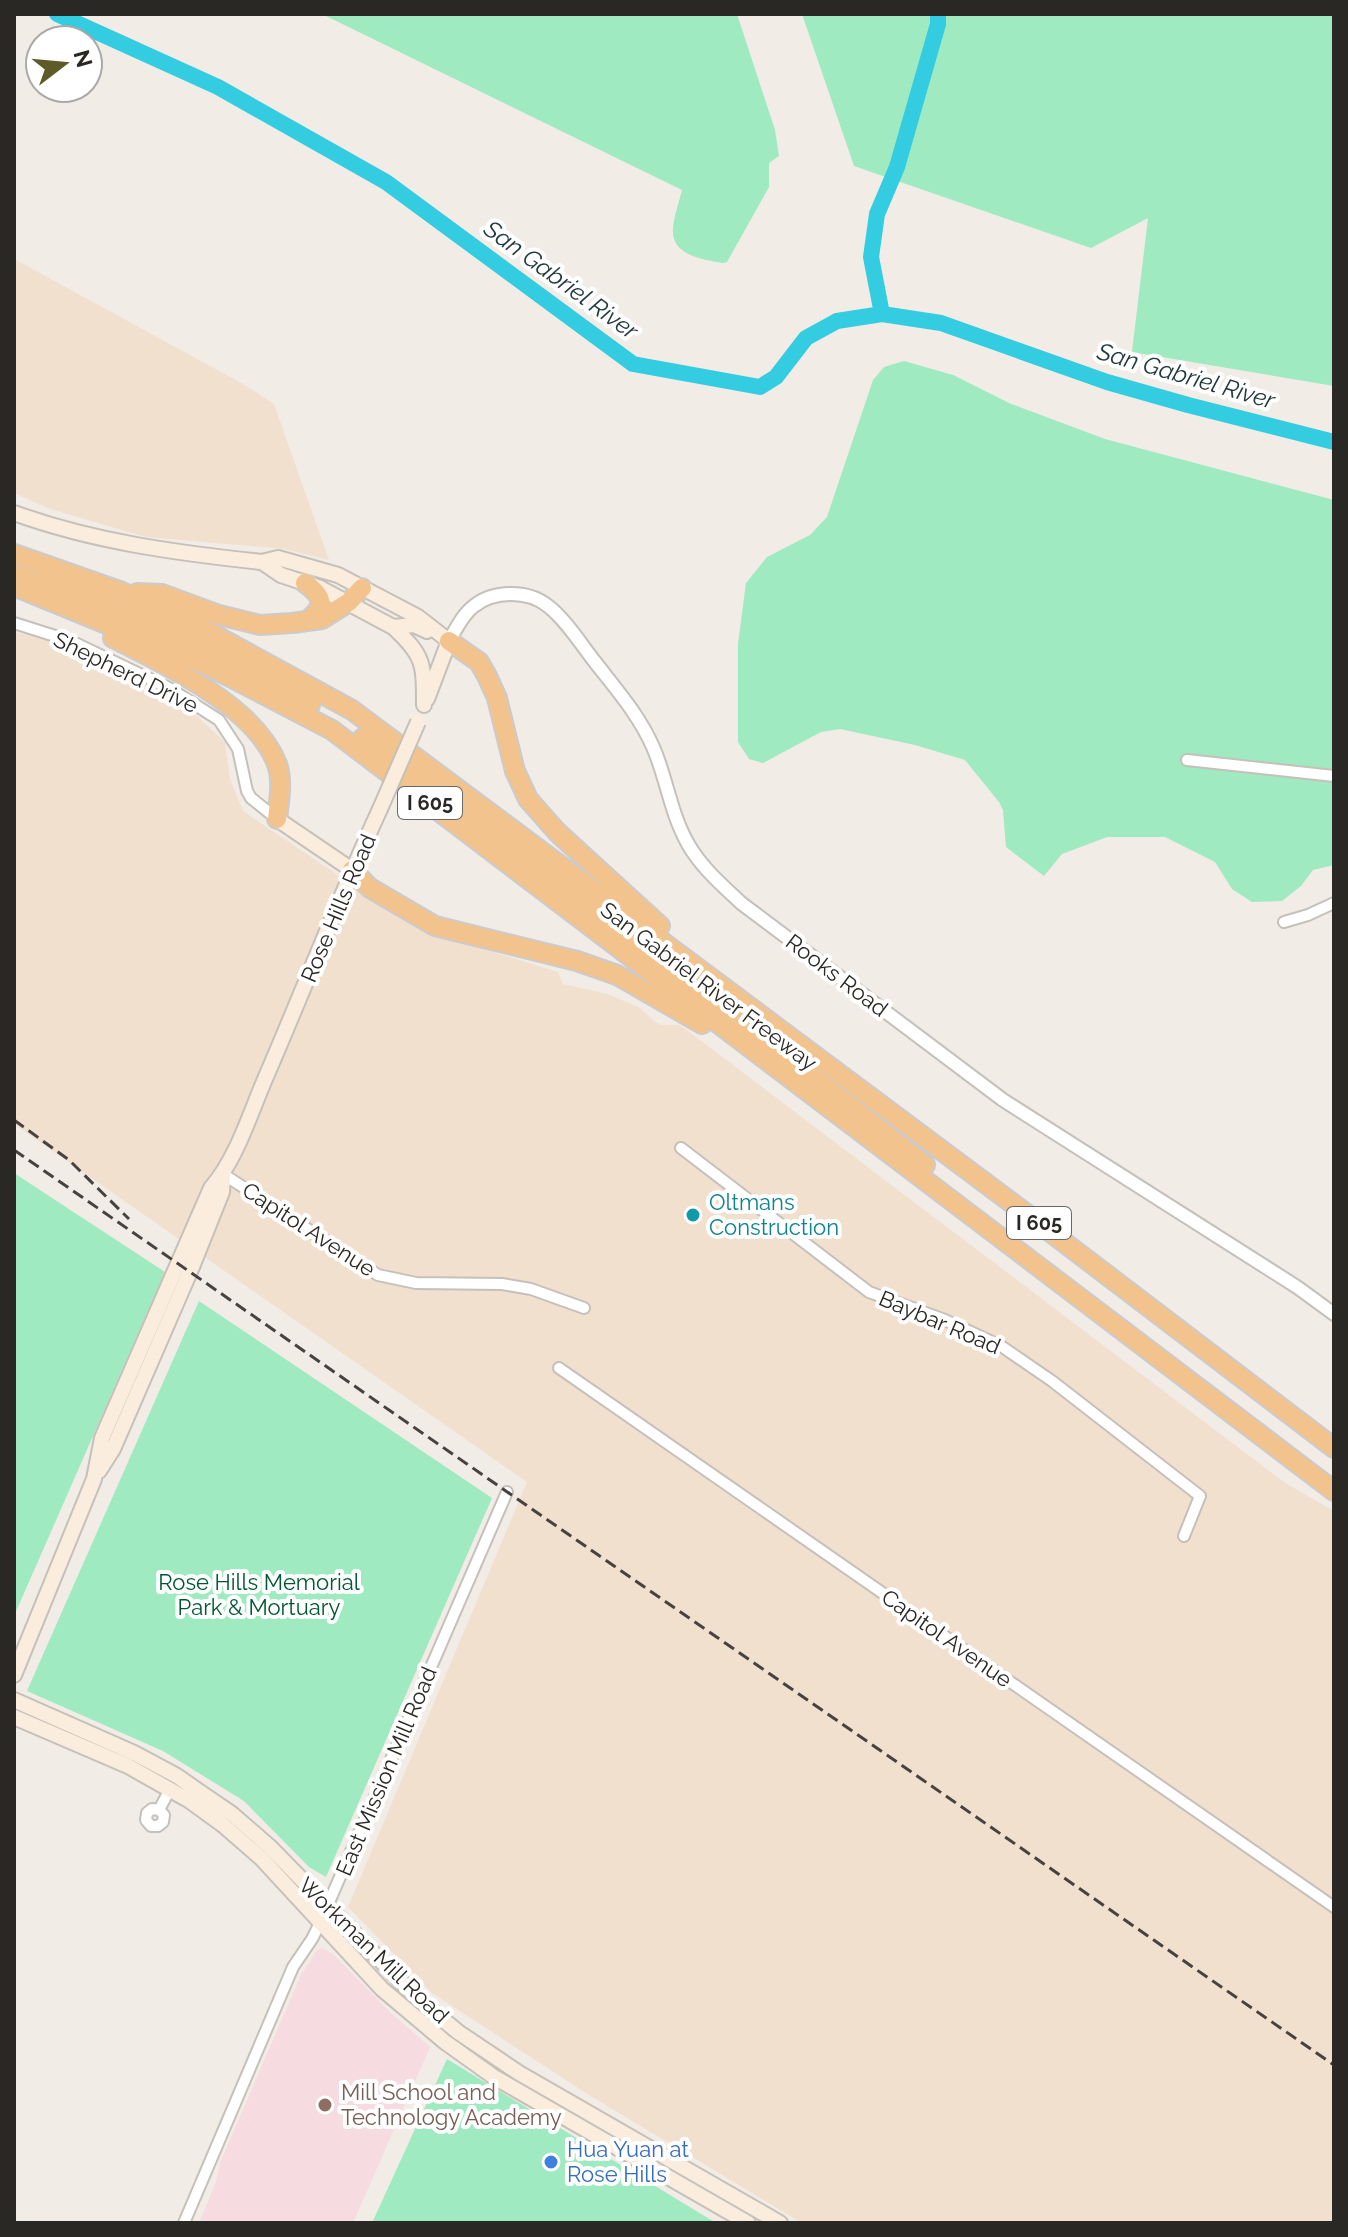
<svg xmlns="http://www.w3.org/2000/svg" width="1348" height="2237" font-family="Raleway,sans-serif">
	<rect width="100%" height="100%" fill="#f1ece5"/>
	<path fill="#f2e0cf" d="M16,260L243,384L274,404L329,560L285,549L146,537L50,509L14,493V263Z
		M14,632L50,640L179,700L225,742L230,779L243,811L381,904L464,943L558,972L563,984L608,994L640,1008L655,1022L662,1025H678L684,1028L1268,1470L1287,1484L1334,1511V2223H802L589,2095L432,1993L348,1907L527,1482L14,1124Z"/>
	<path fill="#f6dbe1" d="M322,1948L333,1954L391,2013L430,2047L353,2223H199L216,2182L220,2163L301,1975L317,1950Z"/>
	<path fill="#9feac0" d="M322,14H737L775,130L779,156L769,163V187L727,262L722,263C703,259 671,256 673,229C674,216 679,202 682,190Z
		M802,14H1334V386L1132,352L1148,218L1091,248L854,166Z
		M904,361L953,375L1011,404L1105,439L1334,500V865L1313,870L1301,886L1282,901L1252,902L1232,889L1215,862L1165,837H1107L1062,854L1044,876L1006,847L1003,810L999,802L965,760L915,745L840,729L821,732L763,763L749,759L738,742V644L746,583L767,557L810,535L827,517L873,380L884,367Z
		M14,1173L165,1272L14,1616Z
		M199,1301L492,1498L326,1877L309,1867L244,1801L163,1751L27,1691Z
		M447,2059L716,2223H372Z"/>
	<g fill="none" stroke-linecap="round" stroke-linejoin="round">
		<path stroke="#33cce0" stroke-width="16" d="M57,14L218,87L386,182L633,364L760,387L776,377L806,338L837,321L882,314L941,323L1107,382L1188,405L1334,442
			M882,314L871,257L877,214L897,167L938,24V14"/>
		<defs>
			<path id="minor" d="M14,623L71,641L169,688L219,720L238,749L247,791L251,798L277,819
				M1187,760L1334,776
				M1284,922L1308,915L1334,903
				M681,1148L869,1292L945,1320L1001,1346L1052,1381L1200,1496L1184,1536
				M223,1174L378,1275L416,1283L502,1284L531,1289L584,1308
				M559,1368L1334,1907
				M159,1810L152,1809L147,1813L146,1820L151,1826H158L163,1822L164,1815L159,1810L170,1789
				M184,2223L293,1967L312,1939L320,1923L507,1492"/>
			<path id="tertiary" d="M449,641C456,629 463,614 474,606C494,590 528,590 548,606C565,619 581,644 595,662C616,689 639,715 653,747C667,779 670,812 688,844C701,867 722,885 741,903L1003,1100L1297,1287L1334,1314"/>
			<path id="secondary" d="M14,513C94,542 177,553 262,562L278,558L338,575L418,617L449,641
				M262,562L281,575L320,588L393,627L414,625L427,631
				M393,627C424,656 424,663 424,705
				M427,699L449,641
				M277,819L352,870
				M99,1471L113,1449L192,1267L222,1192L223,1174
				M14,1675L94,1479L102,1438L211,1188C236,1160 250,1114 265,1079C304,989 339,898 380,809
				M14,1700L134,1753L177,1776L197,1790L232,1814L270,1847L418,1999L458,2032L519,2073L780,2223
				M14,1717L128,1766L190,1801L223,1825L261,1858L382,1989L445,2042L494,2077L748,2223"/>
			<path id="motorway" d="M14,554L122,592L187,620L352,710L1036,1221L1334,1448
				M14,574C118,605 217,649 310,705
				M305,583C324,597 326,606 307,621
				M14,586L209,666L332,730L1334,1491
				M137,593L162,594L219,615L260,625L292,623L322,619L349,602L362,588
				M113,638C165,664 255,706 277,764C283,781 279,801 277,819
				M449,641L479,662L487,676L497,698L515,771L528,799L557,832L660,926
				M363,738C436,789 506,844 577,898C694,986 810,1074 925,1165
				M352,870L370,888L435,926L577,961L617,975L702,1024"/>
		</defs>
		<use href="#minor" stroke="#c5c1ba" stroke-width="14"/>
		<use href="#tertiary" stroke="#c5c1ba" stroke-width="16"/>
		<use href="#secondary" stroke="#c5c1ba" stroke-width="18"/>
		<use href="#motorway" stroke="#cccbcb" stroke-width="22"/>
		<use href="#minor" stroke="#fff" stroke-width="10"/>
		<use href="#tertiary" stroke="#fff" stroke-width="12"/>
		<use href="#secondary" stroke="#fbeddd" stroke-width="14"/>
		<use href="#motorway" stroke="#f3c38d" stroke-width="18"/>
		<path stroke="#45423f" stroke-width="3" stroke-dasharray="12 6" stroke-linecap="butt" d="M14,1120L69,1160L129,1219
			M14,1150L1334,2065"/>
		<defs>
			<path id="secondary-bridge" d="M380,809L418,722"/>
		</defs>
		<use href="#secondary-bridge" stroke="#c5c1ba" stroke-width="18" stroke-linecap="butt"/>
		<use href="#secondary-bridge" stroke="#fbeddd" stroke-width="14"/>
	</g>
	<circle fill="#0f9aa8" stroke="#fff" stroke-width="3" cx="693" cy="1215" r="8"/>
	<circle fill="#8d6e63" stroke="#fff" stroke-width="3" cx="325" cy="2105" r="8"/>
	<circle fill="#3f7fe0" stroke="#fff" stroke-width="3" cx="551" cy="2162" r="8"/>
	<g text-anchor="middle" stroke-width="8" stroke-linejoin="round" paint-order="stroke">
		<g fill="#fff" stroke="#6a6866" stroke-width="2">
			<rect x="398" y="787" width="64" height="32" rx="6"/>
			<rect x="1007" y="1207" width="64" height="32" rx="6"/>
		</g>
		<g font-size="20" font-weight="bold" fill="#2a2825">
			<text x="430" y="810">I 605</text>
			<text x="1039" y="1230">I 605</text>
		</g>
		<g font-size="22" fill="#2a2825" stroke="#fff">
			<text transform="translate(126 672) rotate(26)" y="8">Shepherd Drive</text>
			<text transform="translate(338 908) rotate(-67)" y="8">Rose Hills Road</text>
			<text transform="translate(837 975) rotate(37)" y="8">Rooks Road</text>
			<text transform="translate(709 986) rotate(37)" y="8">San Gabriel River Freeway</text>
			<text transform="translate(309 1229) rotate(33)" y="8">Capitol Avenue</text>
			<text transform="translate(940 1322) rotate(23)" y="8">Baybar Road</text>
			<text transform="translate(947 1638) rotate(35)" y="8">Capitol Avenue</text>
			<text transform="translate(386 1771) rotate(-67)" y="8">East Mission Mill Road</text>
			<text transform="translate(374 1950) rotate(44)" y="8">Workman Mill Road</text>
		</g>
		<g font-size="22" fill="#0d838f" stroke="#fff" text-anchor="start">
			<text x="709" y="1210">Oltmans<tspan x="709" dy="25">Construction</tspan></text>
		</g>
		<g font-size="22" fill="#015735" stroke="#fff">
			<text x="259" y="1590">Rose Hills Memorial<tspan x="259" dy="25">Park &amp; Mortuary</tspan></text>
		</g>
		<g font-size="22" fill="#785e54" stroke="#fff" text-anchor="start">
			<text x="341" y="2100">Mill School and<tspan x="341" dy="25">Technology Academy</tspan></text>
		</g>
		<g font-size="22" fill="#366cbe" stroke="#fff" text-anchor="start">
			<text x="567" y="2157">Hua Yuan at<tspan x="567" dy="25">Rose Hills</tspan></text>
		</g>
		<g font-size="24" font-style="italic" fill="#213a3d" stroke="#fff">
			<text transform="translate(561 280) rotate(36)" y="8">San Gabriel River</text>
			<text transform="translate(1186 376) rotate(16)" y="8">San Gabriel River</text>
		</g>
	</g>
	<rect width="1348" height="2237" fill="none" stroke="#2a2825" stroke-width="32"/>
	<g transform="translate(64 64) rotate(74)"><circle r="38" fill="#ffffff" stroke="#aaa9a8" stroke-width="2"/>
	<path d="M0-6L14 30L0 20L-14 30Z" fill="#5f5b28"/>
	<text y="-12" font-size="22" font-weight="bold" text-anchor="middle" fill="#2a2825">N</text>
	</g>
</svg>
